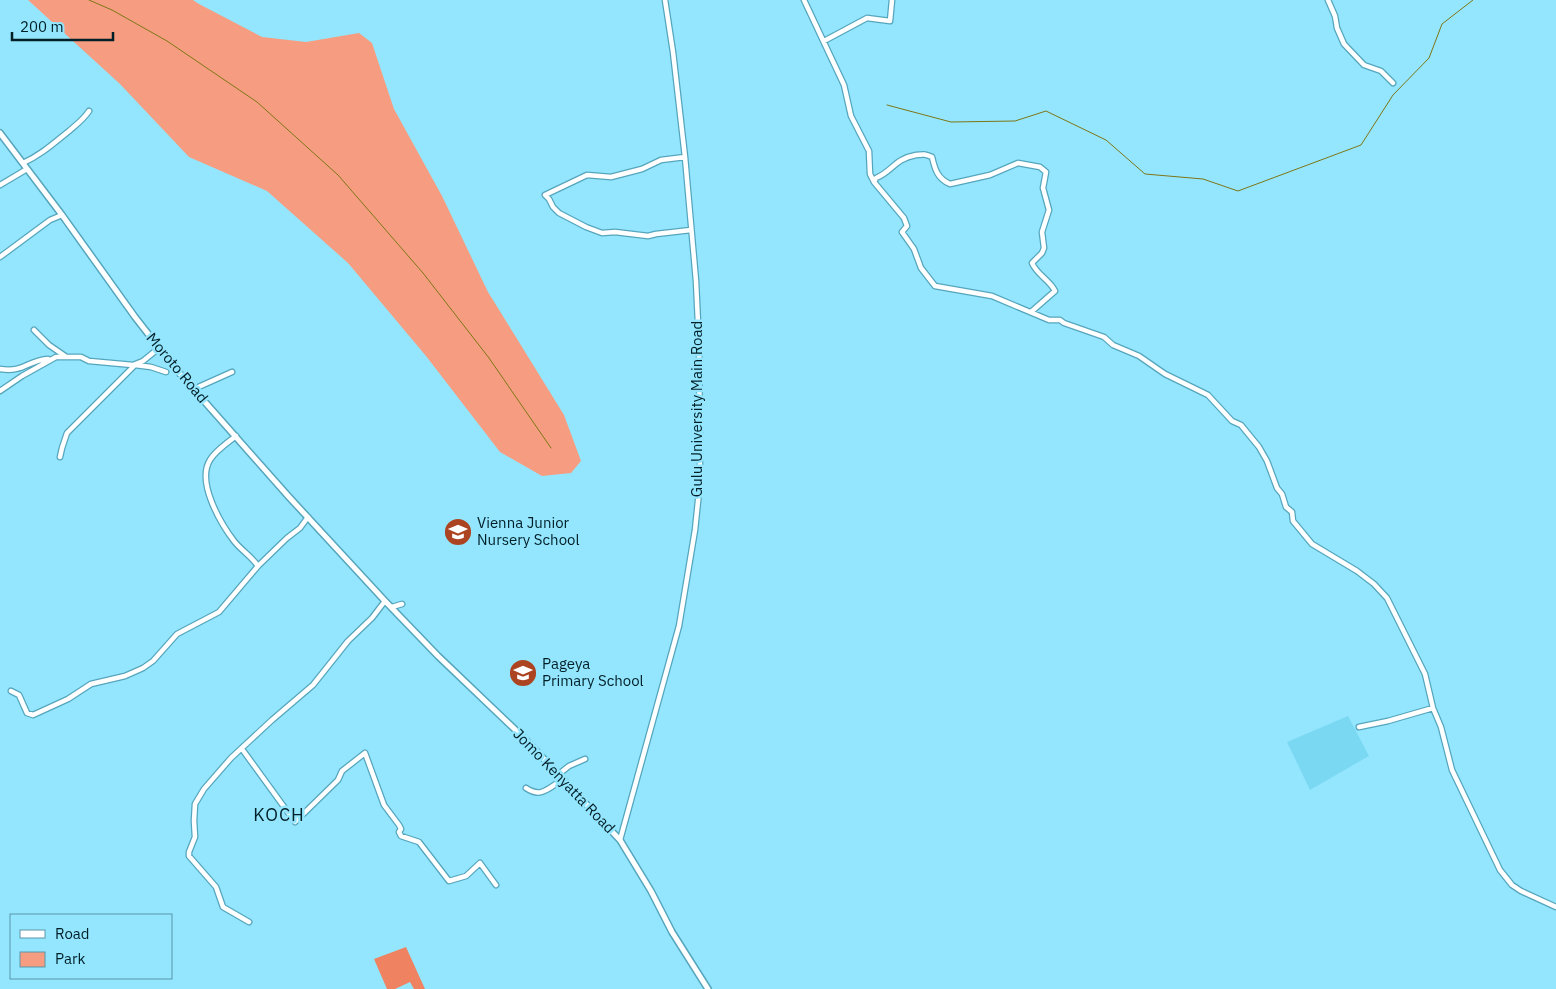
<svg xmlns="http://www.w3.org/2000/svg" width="1556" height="989" font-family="'IBM Plex Sans',sans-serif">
	<rect width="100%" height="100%" fill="#94e6fe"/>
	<path fill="#7bd8f2" d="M1348,716L1369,756L1310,790L1287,742Z"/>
	<path fill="#f69d81" d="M28,0H193L199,4L262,37L306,42L359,33L372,43L394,109L442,196L488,292L564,415L581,461L571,473L542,476L500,452L426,356L348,263L267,191L189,157L120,84Z"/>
	<path fill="#ee8261" d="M406,947L425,989H414L410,982L395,989H387L374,959Z"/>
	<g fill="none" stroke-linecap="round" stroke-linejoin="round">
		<path stroke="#7e7616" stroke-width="1" d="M89,0L112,10L167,41L257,102L338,175L423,273L489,358L551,448
			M887,105L951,122L1015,121L1046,111L1106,140L1145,174L1203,179L1238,191L1361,145L1393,95L1429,58L1442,24L1473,0"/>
		<defs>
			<path id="minor" d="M804,0L844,85L851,116L869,151L870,174L874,182
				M1328,0L1335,16L1337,28L1344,44L1364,65L1381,71L1393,83
				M824,41L867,18L890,21L892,0
				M685,157L661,160L642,169L611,177L587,175L545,195L549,199L553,207L559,213L586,227L602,233L615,232L648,236L656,234L691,230
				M23,163C41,155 54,143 69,131C77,124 84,119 89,111
				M0,185L27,169
				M0,257L50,220L62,215
				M1031,312L1055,291C1050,280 1037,275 1032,263L1042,253L1044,248L1042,232L1049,210L1043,188L1046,172L1040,167L1018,163L990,175L950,184C938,179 935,170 932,157C926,154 923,154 916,155C894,159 893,171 876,178L874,182L904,218L907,226L902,232L914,249L921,268L935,286L992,296L1049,320H1060L1064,323L1104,337L1113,345L1139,356L1165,374L1208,395L1232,421L1241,425L1259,447L1267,461L1277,488L1282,494L1286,507L1292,512L1293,521L1312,544L1357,571L1374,584L1387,598L1425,674L1433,708
				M34,330L49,345L65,356
				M0,369C24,373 28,360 48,359
				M194,389L232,372
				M0,391L22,376L56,357H81L89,361L133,365L143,361L159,348
				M236,436C227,443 215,451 210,460C196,482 221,524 234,541C242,551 251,556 258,566
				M60,457L62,448L67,433L135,365L151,367L166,372
				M392,607L402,604
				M11,691L19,695L27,713L33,715L68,699L91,684L125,676L143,668L153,661L177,634L219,612L258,566L287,538L300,528L308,517
				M1359,727L1388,721L1433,708L1441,727L1452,770L1500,870L1512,885L1521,891L1556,907
				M242,749L295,822L338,780L342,771L365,753L384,805L399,825L401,829L399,832L401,836L419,842L449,881L466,876L480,863L496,885
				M559,774L569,766L585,759
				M526,788C542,799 549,787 564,779
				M620,840L679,626L695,530L700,482L699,344L696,281L685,157L673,52L665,0
				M249,922L223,907L216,887L189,856V852L195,837L194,821L195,804L204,789L231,758L272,720L313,685L348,641L372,618L385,601"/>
			<path id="major" d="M0,133L62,215L135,317L174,367L289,497L385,601L438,656L526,740L620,840L651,891L672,932L708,989"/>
		</defs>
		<use href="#minor" stroke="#55a6bd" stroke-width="7"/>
		<use href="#major" stroke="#55a6bd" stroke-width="8"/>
		<use href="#minor" stroke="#fff" stroke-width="4.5"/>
		<use href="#major" stroke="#fff" stroke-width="5"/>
	</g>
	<defs>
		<symbol id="school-disc" viewBox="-11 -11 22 22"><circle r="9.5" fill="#ac4422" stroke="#94e6fe"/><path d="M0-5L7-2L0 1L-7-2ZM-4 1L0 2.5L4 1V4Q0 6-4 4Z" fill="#fff"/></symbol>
	</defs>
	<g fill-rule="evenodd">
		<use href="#school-disc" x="442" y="516" width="32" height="32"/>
		<use href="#school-disc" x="507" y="657" width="32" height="32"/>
	</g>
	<g text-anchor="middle" stroke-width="5" stroke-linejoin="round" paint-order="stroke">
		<g font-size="15" fill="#001f27" stroke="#94e6fe">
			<text transform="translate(177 368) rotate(50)" y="5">Moroto Road</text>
			<text transform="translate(697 409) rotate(-90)" y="5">Gulu University Main Road</text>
			<text transform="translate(564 781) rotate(46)" y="5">Jomo Kenyatta Road</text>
		</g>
		<g font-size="15" fill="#001f27" stroke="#94e6fe" text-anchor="start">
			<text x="477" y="528">Vienna Junior<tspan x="477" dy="17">Nursery School</tspan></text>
			<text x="542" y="669">Pageya<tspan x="542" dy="17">Primary School</tspan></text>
		</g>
		<g font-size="18" letter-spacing="1" fill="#001f27" stroke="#94e6fe">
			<text x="279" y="821">KOCH</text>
		</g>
	</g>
	<rect x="10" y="914" width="162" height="65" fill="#94e6fe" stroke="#5996a8"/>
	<rect x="20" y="930" width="25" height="8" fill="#ffffff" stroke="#5996a8"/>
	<text x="55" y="939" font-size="15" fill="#001f27">Road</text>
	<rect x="20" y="952" width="25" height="15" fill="#f69d81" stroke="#5996a8"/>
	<text x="55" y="964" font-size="15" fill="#001f27">Park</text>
	<path d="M12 32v8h101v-8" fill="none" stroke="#001f27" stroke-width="2.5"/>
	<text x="20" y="32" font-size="15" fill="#001f27" stroke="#94e6fe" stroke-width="4" paint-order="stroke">200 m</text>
</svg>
